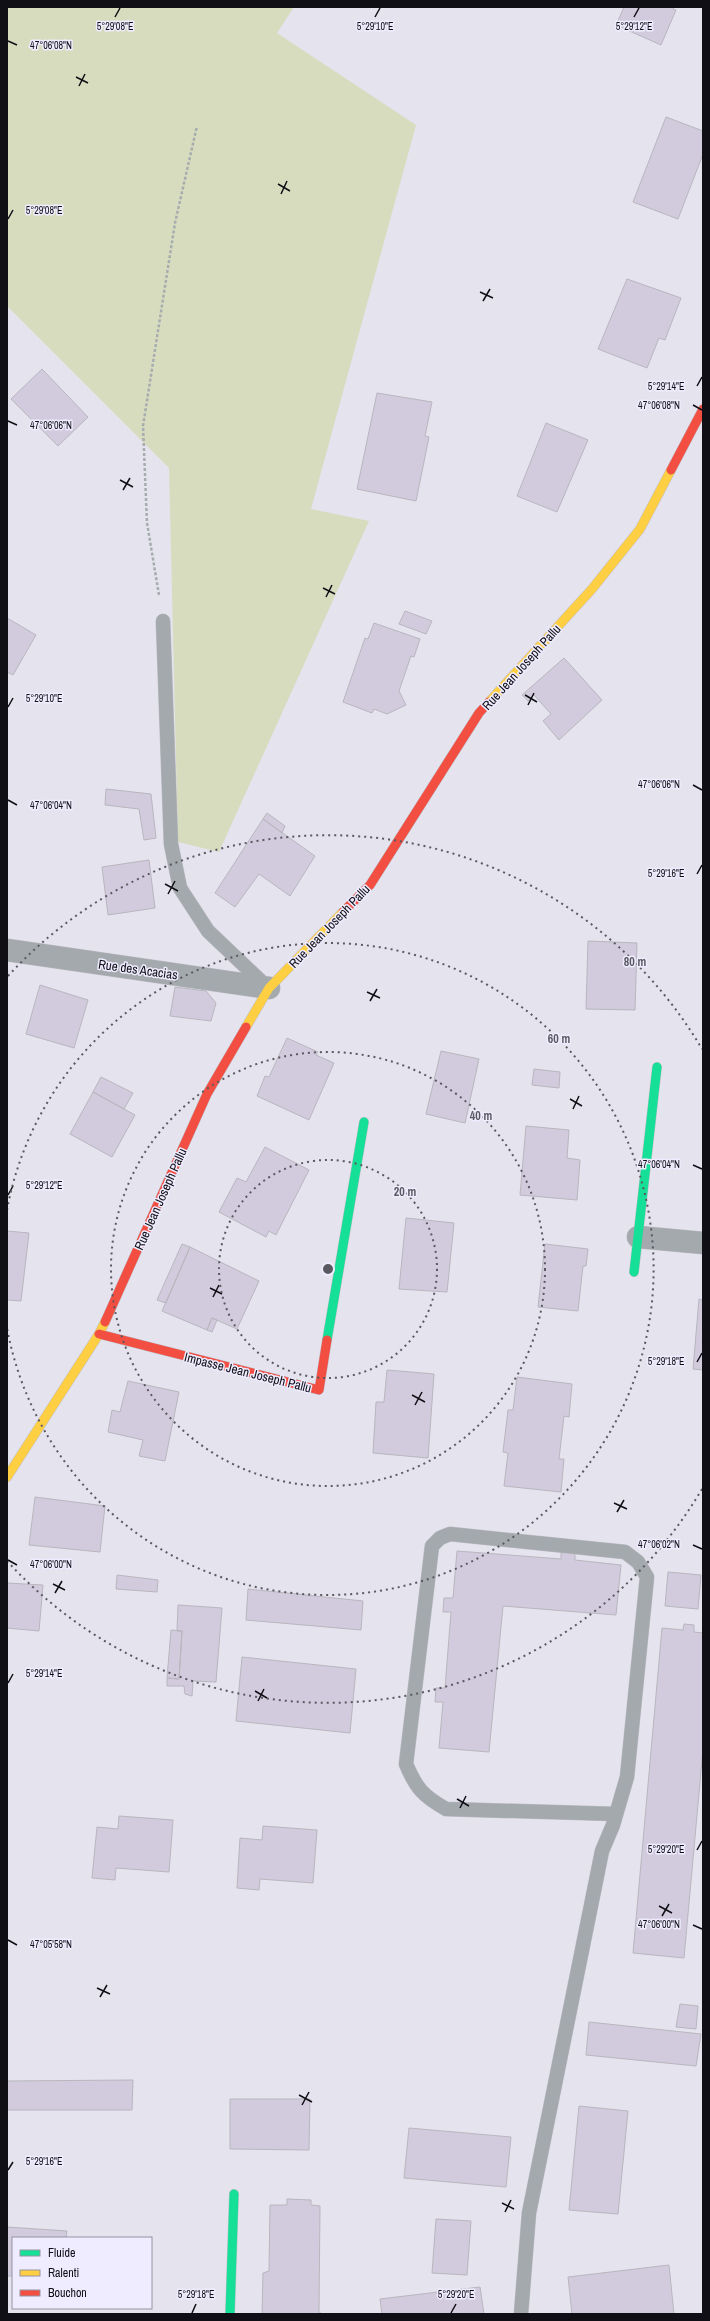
<svg xmlns="http://www.w3.org/2000/svg" width="710" height="2321" font-family="'Archivo Narrow',sans-serif">
	<rect width="100%" height="100%" fill="#e4e3ee"/>
	<path fill="#d8dcbf" d="M7,7H294L277,33L416,125L311,509L369,521L219,852L178,842L169,468L7,306Z"/>
	<path fill="#d2cbdd" stroke="#b8b6be" d="M624,7H674L673,9L676,10L661,45L616,25Z
		M666,117L703,131V154L678,219L633,202Z
		M627,279L681,298L665,340L659,338L647,368L598,349Z
		M42,369L88,417L58,446L11,399Z
		M377,393L432,402L425,436L429,437L416,501L357,489Z
		M546,423L588,440L557,512L517,496Z
		M405,611L432,621L426,634L399,624Z
		M7,618L36,635L13,675L7,672Z
		M374,623L420,639L414,657L411,656L399,691L406,705L387,714L374,709L372,713L343,702L365,638L368,639Z
		M564,658L602,700L559,740L543,721L551,714L534,695L528,701L522,695Z
		M106,789L151,794L156,838L144,840L139,809L105,805Z
		M267,813L285,826L282,833L263,819Z
		M263,819L315,856L290,896L259,874L235,907L215,893Z
		M149,860L155,908L108,915L102,867Z
		M588,941L637,943L635,1010L586,1009Z
		M40,985L88,1000L74,1048L26,1034Z
		M175,987L206,991L216,1003L211,1021L170,1016Z
		M287,1038L318,1052L316,1055L334,1063L309,1120L257,1096L265,1076L269,1077Z
		M441,1051L479,1059L465,1123L426,1114Z
		M534,1069L560,1072L559,1088L532,1085Z
		M101,1077L133,1093L124,1109L93,1092Z
		M93,1092L135,1115L112,1157L70,1134Z
		M526,1126L569,1130L567,1158L580,1160L577,1200L520,1195Z
		M265,1147L309,1170L276,1235L269,1231L266,1237L219,1212L237,1178L246,1182Z
		M406,1218L454,1223L447,1292L399,1289Z
		M7,1231L29,1233L21,1301L7,1300Z
		M182,1244L190,1247L166,1303L157,1300Z
		M545,1244L588,1249L586,1266H583L578,1311L538,1307Z
		M190,1247L259,1281L237,1329L212,1318L207,1330L162,1311Z
		M699,1299L703,1300V1370L693,1369Z
		M212,1318L217,1320L212,1332L207,1330Z
		M387,1370L434,1374L428,1458L373,1453L376,1402H384Z
		M517,1377L572,1384L569,1417L564,1416L559,1459H564L561,1492L504,1486L508,1453L503,1452L508,1410H513Z
		M128,1381L179,1392L165,1461L139,1456L143,1440L108,1432L112,1410L120,1412Z
		M35,1497L105,1506L100,1552L29,1545Z
		M457,1551L561,1559V1551L575,1552V1560L621,1565L616,1615L503,1606L489,1752L439,1748L443,1702H435L436,1688H445L451,1612H443L444,1598H453Z
		M668,1572L701,1575L698,1609L665,1606Z
		M117,1575L158,1580L157,1592L116,1589Z
		M7,1583L43,1585L39,1631L7,1628Z
		M248,1589L363,1601L361,1630L246,1620Z
		M178,1605L222,1608L216,1682L193,1681L192,1696L185,1694L184,1686H167V1678L179,1679L182,1631H177Z
		M684,1624L694,1625V1632L703,1633V1749L684,1958L633,1953L662,1628L683,1630Z
		M171,1630L182,1631L179,1679L167,1678Z
		M242,1657L356,1669L350,1733L236,1721Z
		M119,1816L173,1820L169,1872L116,1868L115,1880L92,1878L97,1827L118,1829Z
		M263,1826L317,1830L313,1883L260,1879L259,1890L237,1888L240,1838L262,1840Z
		M680,2004L698,2006L696,2029L676,2027Z
		M589,2022L701,2034L696,2066L586,2055Z
		M133,2080L132,2110H7V2081Z
		M230,2099H310L309,2150L230,2149Z
		M579,2106L628,2111L618,2214L569,2210Z
		M409,2128L511,2137L506,2187L404,2178Z
		M287,2199L311,2200V2205L320,2206L319,2312L322,2314H262L263,2273L269,2271L270,2205H287Z
		M436,2219L471,2221L467,2275L432,2273Z
		M7,2227L67,2231L66,2238H13V2276H7Z
		M669,2265L674,2314H572L568,2277Z
		M480,2287L484,2314H382L380,2299Z"/>
	<g fill="none" stroke-linecap="round" stroke-linejoin="round">
		<defs>
			<path id="lane" d="M163,621L171,844L180,888L208,931L268,988
				M521,2314L529,2213L602,1851L613,1825L627,1777L647,1577L638,1562L625,1552L450,1534L440,1538L432,1546L406,1764C416,1788 423,1796 446,1809L616,1814"/>
			<path id="street" d="M7,950L269,988
				M638,1237L703,1243"/>
			<path id="fast" d="M634,1272L657,1067
				M327,1340L364,1122
				M230,2314L234,2194"/>
			<path id="slow" d="M489,702L592,589L640,529L671,470
				M246,1027L269,988L343,912
				M7,1477L99,1334L105,1322"/>
			<path id="jam" d="M671,470L703,409
				M343,912L370,885L479,713L489,702
				M105,1322L207,1094L246,1027
				M99,1334L319,1390L327,1340"/>
		</defs>
		<use href="#lane" stroke="#bfbec6" stroke-width="15"/>
		<use href="#street" stroke="#bfbec6" stroke-width="23"/>
		<use href="#fast" stroke="#bfbec6" stroke-width="10"/>
		<use href="#slow" stroke="#bfbec6" stroke-width="10"/>
		<use href="#jam" stroke="#bfbec6" stroke-width="10"/>
		<path stroke="#a7acae" stroke-width="2.5" stroke-dasharray="3 2" stroke-linecap="butt" d="M159,595L147,523L143,426L175,223L197,126"/>
		<use href="#lane" stroke="#a3a9ac" stroke-width="14"/>
		<use href="#street" stroke="#a3a9ac" stroke-width="22"/>
		<use href="#fast" stroke="#16e098" stroke-width="9"/>
		<use href="#slow" stroke="#ffcf43" stroke-width="9"/>
		<use href="#jam" stroke="#f24e42" stroke-width="9"/>
	</g>
	<path fill="none" stroke="#100f15" stroke-width="1.5" d="M115,17L120,8M375,17L380,8M634,17L639,8M8,41L17,45M76,77L88,83M79,86L85,74M278,184L290,191M281,194L287,181M8,219L13,210M480,292L493,298M483,301L490,289M697,386L702,377M693,405L702,410M8,421L17,425M120,480L133,487M123,490L130,478M323,588L335,594M326,597L332,585M525,695L537,702M528,705L534,693M8,707L13,698M693,785L702,790M8,800L17,805M697,874L702,865M165,884L178,891M168,894L175,881M367,992L380,998M370,1001L377,989M570,1099L582,1106M573,1109L579,1096M693,1165L702,1169M8,1195L13,1186M210,1288L222,1294M213,1297L219,1285M697,1362L702,1353M412,1395L425,1402M415,1405L422,1392M614,1503L627,1509M617,1512L624,1500M693,1545L702,1549M8,1560L17,1565M53,1584L65,1590M55,1593L62,1581M8,1683L13,1674M255,1691L267,1698M258,1701L264,1689M457,1799L469,1806M460,1808L466,1796M697,1850L702,1841M659,1906L672,1913M662,1916L669,1904M693,1925L702,1929M8,1940L17,1945M97,1988L110,1994M100,1997L107,1985M299,2095L312,2102M302,2105L309,2092M8,2170L13,2162M502,2203L514,2209M505,2212L511,2200M192,2313L196,2304M451,2313L456,2304"/>
	<g fill="none" stroke="#5a5961" stroke-width="2" stroke-dasharray="2 4">
		<circle cx="328" cy="1269" r="109"/>
		<circle cx="328" cy="1269" r="217"/>
		<path d="M7 1210A326 326 0 1 1 7 1328"/>
		<path d="M702 1489A434 434 0 0 1 8 1562M8 976A434 434 0 0 1 702 1049"/>
	</g>
	<g text-anchor="middle" stroke-width="3" stroke-linejoin="round" paint-order="stroke">
		<g font-size="13" fill="#100f15" stroke="#efecff">
			<text transform="translate(521 667) rotate(-48)" y="5">Rue Jean Joseph Pallu</text>
			<text transform="translate(329 926) rotate(-46)" y="5">Rue Jean Joseph Pallu</text>
			<text transform="translate(138 969) rotate(8)" y="5">Rue des Acacias</text>
			<text transform="translate(160 1199) rotate(-66)" y="5">Rue Jean Joseph Pallu</text>
			<text transform="translate(248 1372) rotate(14)" y="5">Impasse Jean Joseph Pallu</text>
		</g>
	</g>
	<g font-size="10" text-anchor="middle" fill="#100f15" stroke="#efecff" stroke-width="3" stroke-linejoin="round" paint-order="stroke">
		<text x="115" y="30">5°29'08"E</text>
		<text x="375" y="30">5°29'10"E</text>
		<text x="634" y="30">5°29'12"E</text>
		<text x="51" y="49">47°06'08"N</text>
		<text x="44" y="214">5°29'08"E</text>
		<text x="666" y="390">5°29'14"E</text>
		<text x="659" y="409">47°06'08"N</text>
		<text x="51" y="429">47°06'06"N</text>
		<text x="44" y="702">5°29'10"E</text>
		<text x="659" y="788">47°06'06"N</text>
		<text x="51" y="809">47°06'04"N</text>
		<text x="666" y="877">5°29'16"E</text>
		<text x="659" y="1168">47°06'04"N</text>
		<text x="44" y="1189">5°29'12"E</text>
		<text x="666" y="1365">5°29'18"E</text>
		<text x="659" y="1548">47°06'02"N</text>
		<text x="51" y="1568">47°06'00"N</text>
		<text x="44" y="1677">5°29'14"E</text>
		<text x="666" y="1853">5°29'20"E</text>
		<text x="659" y="1928">47°06'00"N</text>
		<text x="51" y="1948">47°05'58"N</text>
		<text x="44" y="2165">5°29'16"E</text>
		<text x="196" y="2298">5°29'18"E</text>
		<text x="456" y="2298">5°29'20"E</text>
	</g>
	<circle cx="328" cy="1269" r="6" fill="#5a5961" stroke="#efecff" stroke-width="2"/>
	<g font-size="12" text-anchor="middle" font-weight="bold" fill="#5a5961" stroke="#efecff" stroke-width="3" stroke-linejoin="round" paint-order="stroke">
		<text x="635" y="966">80 m</text>
		<text x="559" y="1043">60 m</text>
		<text x="481" y="1120">40 m</text>
		<text x="405" y="1196">20 m</text>
	</g>
	<rect width="710" height="2321" fill="none" stroke="#100f15" stroke-width="16"/>
	<rect x="12" y="2237" width="140" height="72" fill="#efecff" stroke="#9694a1"/>
	<rect x="20" y="2250" width="20" height="6" fill="#16e098" stroke="#9694a1"/>
	<text x="48" y="2257" font-size="12" fill="#100f15">Fluide</text>
	<rect x="20" y="2270" width="20" height="6" fill="#ffcf43" stroke="#9694a1"/>
	<text x="48" y="2277" font-size="12" fill="#100f15">Ralenti</text>
	<rect x="20" y="2290" width="20" height="6" fill="#f24e42" stroke="#9694a1"/>
	<text x="48" y="2297" font-size="12" fill="#100f15">Bouchon</text>
</svg>
